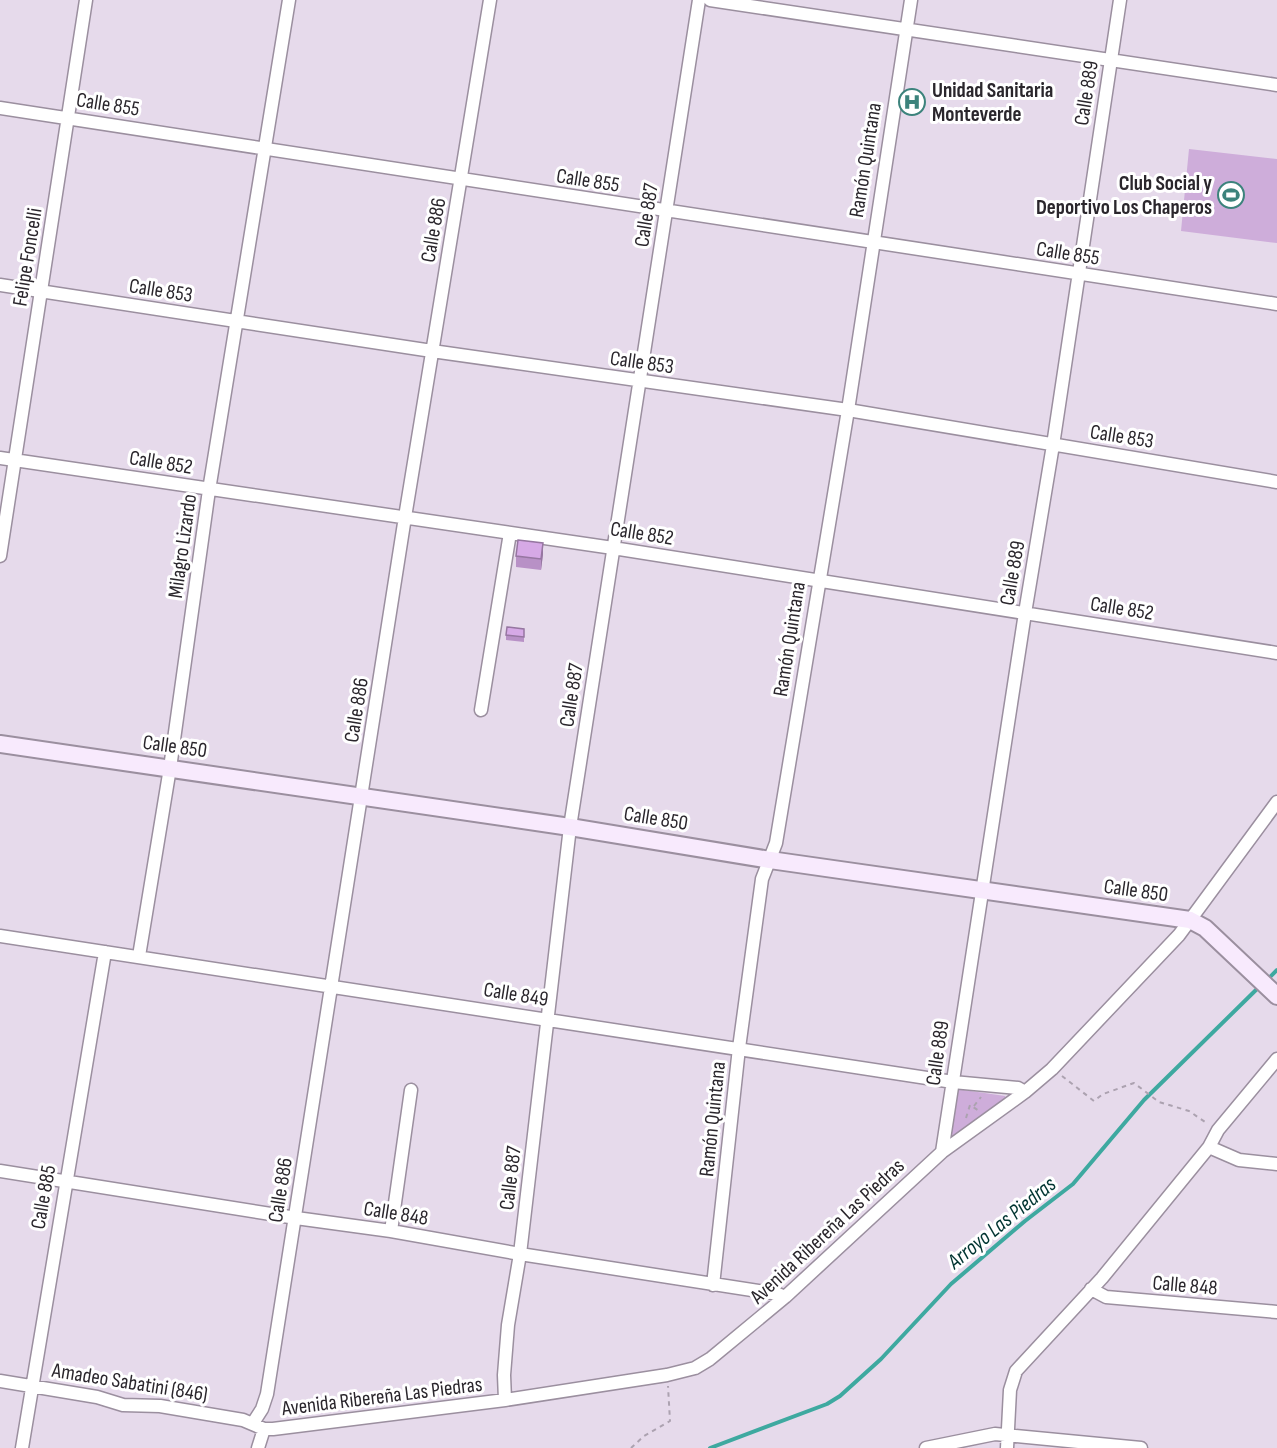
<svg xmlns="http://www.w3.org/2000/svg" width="1277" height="1448" font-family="'Sofia Sans Condensed',sans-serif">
	<rect width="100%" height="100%" fill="#e6daeb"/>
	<path fill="#ceadda" d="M1189,149L1277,159V243L1181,231Z
		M957,1089L1005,1096L1006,1100L948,1140Z"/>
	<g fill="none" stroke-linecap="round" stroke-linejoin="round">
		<path stroke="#3ea9a0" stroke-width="4" d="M1267,980L1277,970
			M710,1448L827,1404L840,1396L881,1359L951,1284L1025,1221L1073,1184L1144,1100L1259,987"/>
		<defs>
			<path id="street" d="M710,0L1277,85
				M0,108L1277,304
				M0,285L432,351L848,410L1277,482
				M0,458L613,548L1277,653
				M0,556L86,0
				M481,710L510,533
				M0,936L953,1082L1018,1088L1025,1092
				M139,956L170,768L209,490L289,0
				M1209,1147L1239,1160L1277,1164
				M942,1152L1025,613L1053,445L1120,0
				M0,1171L296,1218L391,1231L520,1254L778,1294L785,1297
				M391,1231L411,1090
				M713,1285L739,1048L762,879L776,843L848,410L911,0
				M1091,1289L1106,1297L1277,1312
				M0,1381L97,1397L123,1405L160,1406L243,1420L264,1429H273L505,1400L667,1375L695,1368L710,1359L785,1297L942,1152L1025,1092L1052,1069L1179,935L1277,802
				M505,1400L504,1375L508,1325L520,1254L570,827L699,0
				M253,1423L262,1409L267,1394L405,517L490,0
				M22,1448L105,952
				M258,1448L264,1429
				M926,1448L995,1434L1141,1448
				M1007,1448L1010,1390L1016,1371L1102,1278L1209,1147L1218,1130L1277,1059"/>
			<path id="secondary" d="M0,744L570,827L770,860L1190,920L1205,928L1277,996"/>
		</defs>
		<use href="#street" stroke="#9b8f9f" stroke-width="15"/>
		<use href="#secondary" stroke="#9b8f9f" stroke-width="20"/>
		<path stroke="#aca2b0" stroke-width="2" stroke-dasharray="4.5 4.5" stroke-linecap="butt" d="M1062,1076L1094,1101L1103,1094L1134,1083L1159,1102L1189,1111L1208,1124
			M974,1106L981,1097
			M966,1118L970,1105L979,1111
			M631,1448L644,1436L670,1421L668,1386"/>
		<use href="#street" stroke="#fff" stroke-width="12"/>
		<use href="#secondary" stroke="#f8eafd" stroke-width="16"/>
	</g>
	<path fill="#b891c6" d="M543,554L541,570L516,567V556Z
		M524,634V642L506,640V635Z"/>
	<path fill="#9676a1" d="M543,543V554L541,570V559Z"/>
	<path fill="#d6a9e6" stroke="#9676a1" stroke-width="1.5" d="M518,540L543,543L541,559L516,556Z
		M507,627L524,629V637L506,635Z"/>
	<defs>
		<symbol id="hospital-ring" viewBox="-11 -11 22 22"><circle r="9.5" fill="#fff" stroke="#3c837c" stroke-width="1.5"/><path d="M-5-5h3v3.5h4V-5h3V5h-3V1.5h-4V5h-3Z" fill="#3c837c"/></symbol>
		<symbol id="stadium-ring" viewBox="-11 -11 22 22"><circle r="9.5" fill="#fff" stroke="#3c837c" stroke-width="1.5"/><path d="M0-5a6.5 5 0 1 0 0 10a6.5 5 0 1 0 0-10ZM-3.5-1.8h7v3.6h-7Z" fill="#3c837c"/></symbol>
	</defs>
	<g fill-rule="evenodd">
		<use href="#hospital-ring" x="897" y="87" width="30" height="30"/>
		<use href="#stadium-ring" x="1216" y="180" width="30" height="30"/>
	</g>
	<g text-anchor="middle" stroke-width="6" stroke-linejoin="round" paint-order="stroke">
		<g font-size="21" font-weight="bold" fill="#2a262c" stroke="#fff" text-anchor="start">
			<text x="932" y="97">Unidad Sanitaria<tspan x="932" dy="24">Monteverde</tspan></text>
			<text x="1212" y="190" text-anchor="end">Club Social y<tspan x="1212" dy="24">Deportivo Los Chaperos</tspan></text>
		</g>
		<g font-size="21" fill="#2a262c" stroke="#fff">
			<text transform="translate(1086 93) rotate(-81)" y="7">Calle 889</text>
			<text transform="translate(108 104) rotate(9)" y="7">Calle 855</text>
			<text transform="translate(865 160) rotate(-81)" y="7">Ramón Quintana</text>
			<text transform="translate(588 180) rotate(9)" y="7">Calle 855</text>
			<text transform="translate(646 215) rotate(-81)" y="7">Calle 887</text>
			<text transform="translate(433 230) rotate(-80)" y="7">Calle 886</text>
			<text transform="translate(1068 253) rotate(9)" y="7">Calle 855</text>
			<text transform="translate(27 257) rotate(-81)" y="7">Felipe Foncelli</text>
			<text transform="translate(161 290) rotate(9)" y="7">Calle 853</text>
			<text transform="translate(642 362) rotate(8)" y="7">Calle 853</text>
			<text transform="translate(1122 436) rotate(9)" y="7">Calle 853</text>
			<text transform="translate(161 462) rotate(9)" y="7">Calle 852</text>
			<text transform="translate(642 533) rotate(9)" y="7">Calle 852</text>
			<text transform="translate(182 546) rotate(-82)" y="7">Milagro Lizardo</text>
			<text transform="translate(1012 573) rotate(-80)" y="7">Calle 889</text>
			<text transform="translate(1122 608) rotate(9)" y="7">Calle 852</text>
			<text transform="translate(789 639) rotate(-81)" y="7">Ramón Quintana</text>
			<text transform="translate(571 695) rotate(-81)" y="7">Calle 887</text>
			<text transform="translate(356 710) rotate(-81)" y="7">Calle 886</text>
			<text transform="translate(175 746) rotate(8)" y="7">Calle 850</text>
			<text transform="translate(656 818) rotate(9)" y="7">Calle 850</text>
			<text transform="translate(1136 890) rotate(8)" y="7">Calle 850</text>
			<text transform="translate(516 994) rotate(9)" y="7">Calle 849</text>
			<text transform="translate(937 1053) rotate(-82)" y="7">Calle 889</text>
			<text transform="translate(712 1119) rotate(-84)" y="7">Ramón Quintana</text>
			<text transform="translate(510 1178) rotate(-83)" y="7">Calle 887</text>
			<text transform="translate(280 1190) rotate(-81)" y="7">Calle 886</text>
			<text transform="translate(43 1197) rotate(-80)" y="7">Calle 885</text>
			<text transform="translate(396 1213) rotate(9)" y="7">Calle 848</text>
			<text transform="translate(827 1231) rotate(-43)" y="7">Avenida Ribereña Las Piedras</text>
			<text transform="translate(1185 1285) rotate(5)" y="7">Calle 848</text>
			<text transform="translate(130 1382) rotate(9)" y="7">Amadeo Sabatini (846)</text>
			<text transform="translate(382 1396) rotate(-7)" y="7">Avenida Ribereña Las Piedras</text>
		</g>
		<g font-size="22" font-style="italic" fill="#003431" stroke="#fff">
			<text transform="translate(1001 1222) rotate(-39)" y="8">Arroyo Las Piedras</text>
		</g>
	</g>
</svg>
